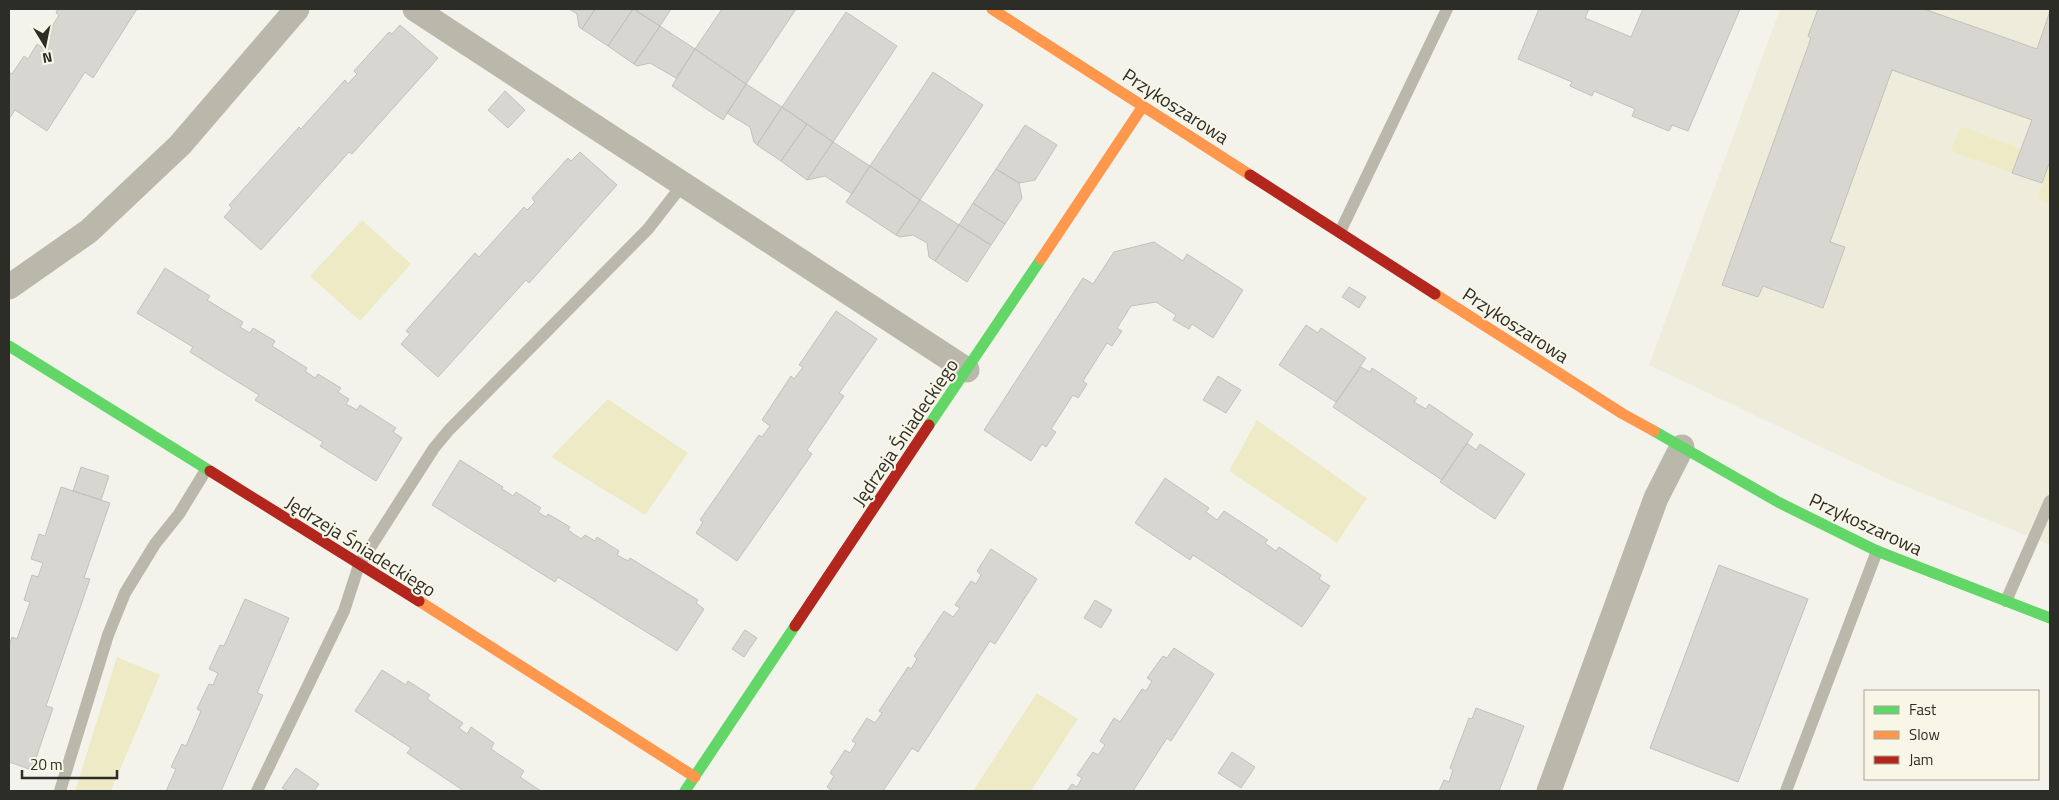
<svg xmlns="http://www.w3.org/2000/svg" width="2059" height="800" font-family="'Titillium Web',sans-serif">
	<rect width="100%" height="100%" fill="#f4f3eb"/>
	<path fill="#eeecdb" d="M1780,9H2050V545L1897,483L1649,365Z"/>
	<path fill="#eeeac6" d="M1960,128H1967L2021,149L2012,173L1951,151Z
		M2050,161V204L2037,199Z
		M362,220L411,264L360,321L310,276Z
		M608,399L688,453L645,515L551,457Z
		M1257,420L1367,498L1337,543L1229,471Z
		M117,657L160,675L111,791H75Z
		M1037,693L1078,719L1031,791H973Z"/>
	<path fill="#d7d6d0" stroke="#c2c1bb" d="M58,9H137L93,78L85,72L47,131L15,110L9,119V72L12,74L24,56L28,59L37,44L43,48L51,35L48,33L59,15L56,13Z
		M569,9H595L582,29L579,27L577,14Z
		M595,9H633L608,46L582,29Z
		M633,9L660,26L634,64L608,46Z
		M634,9H671L660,26Z
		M722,9H796L746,84L695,49Z
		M1539,9H1589L1585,18L1631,37L1643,9H1740L1688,131L1672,125L1669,131L1632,116L1635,109L1594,91L1592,96L1570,86L1572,82L1518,59Z
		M1818,9H1924L2037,49L2050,11V161L2042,183L2012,173L2032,120L1892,70L1830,242L1845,247L1823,308L1763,286L1758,297L1722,285L1811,38L1808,36Z
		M846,12L897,46L833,142L782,107Z
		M400,25L438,58L352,154L349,152L261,250L224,217L232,208L229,205L299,127L301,129L345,80L348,84L357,74L354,71L389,32L392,34Z
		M660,26L695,49L676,78L650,63L637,66L634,64Z
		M695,49L746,84L723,120L672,86Z
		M933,72L983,105L920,200L870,166Z
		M746,84L782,107L757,145L754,142L750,127L727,113Z
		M505,91L525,110L508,128L488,110Z
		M782,107L807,124L781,161L757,145Z
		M807,124L833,142L807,180L781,161Z
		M1025,125L1057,145L1035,180L1019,183L996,169Z
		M833,142L870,166L852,194L825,176L807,180Z
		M580,152L617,185L529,283L526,280L438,377L401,344L410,334L406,331L475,253L479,257L524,207L527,210L535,202L532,198L568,158L571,161Z
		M870,166L920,200L896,235L846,202Z
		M996,169L1019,183L1022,198L1005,224L973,203Z
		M920,200L959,225L935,261L929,257L927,243L913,235L900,237L896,235Z
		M973,203L1005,224L991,245L959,225Z
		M959,225L991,245L967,282L935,261Z
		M1154,242L1183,261L1187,254L1243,290L1213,338L1192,324L1189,329L1173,320L1176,315L1156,302L1131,306L1117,328L1122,331L1112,346L1107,343L1083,381L1087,384L1078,398L1073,395L1051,429L1056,432L1046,447L1042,444L1031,461L984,430L1083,278L1093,284L1114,252Z
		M165,268L210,296L207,300L243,322L240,327L250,333L253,328L275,341L272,346L307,368L305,371L315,378L318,374L341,388L338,392L349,399L346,404L357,410L360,405L396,428L393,432L402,438L376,481L320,446L323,442L255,400L259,395L190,352L193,347L137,313Z
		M1349,287L1366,297L1359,308L1342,297Z
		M836,311L877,339L839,393L844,396L807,450L812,454L737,561L696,533L703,522L700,520L759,435L762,437L770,426L762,420L791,376L794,379L803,367L799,365Z
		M1306,325L1318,333L1321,328L1366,358L1336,402L1279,365Z
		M1361,367L1370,372L1372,368L1417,398L1414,402L1426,409L1429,404L1473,434L1442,480L1333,407Z
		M1218,376L1241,390L1226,413L1203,400Z
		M1467,443L1476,450L1480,444L1525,474L1495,519L1440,482Z
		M460,460L503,487L502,489L513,496L516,492L541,508L538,512L546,517L548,514L570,527L568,530L581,539L585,535L595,541L597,537L619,551L617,555L628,561L630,558L698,600L696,603L704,609L677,651L558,577L555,582L432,505Z
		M81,467L109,476L101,500L73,491Z
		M1165,478L1209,508L1206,512L1217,520L1224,511L1268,540L1265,543L1276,551L1279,547L1321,575L1319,579L1330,586L1302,627L1193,555L1190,560L1135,523Z
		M61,487L110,503L84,578L90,579L46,706L53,708L32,770L9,762V646L12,637L17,639L30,602L24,600L32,575L38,577L43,563L31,559L39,534L45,536Z
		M991,549L1037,579L995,644L990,641L918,752L912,748L883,791H833L827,787L834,776L830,773L845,750L850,753L856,743L852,741L867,718L875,723L882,713L879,711L908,667L911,669L917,659L914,656L944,611L953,617L960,608L955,605L971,581L976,584L981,575L977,571Z
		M1719,565L1808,599L1738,782L1650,748Z
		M245,599L289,618L257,693L263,695L221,791H166L176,769L171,767L182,744L186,746L201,711L197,709L209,684L213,685L218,673L209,669L220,645L224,646Z
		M1095,600L1112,610L1101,628L1084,618Z
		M745,630L757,638L744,657L732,649Z
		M1174,648L1214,674L1171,741L1167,738L1133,791H1067L1072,784L1077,787L1082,778L1077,775L1093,752L1098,755L1105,745L1100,741L1114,718L1120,722L1142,689L1146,691L1152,681L1147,678L1163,656L1167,658Z
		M382,670L406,685L408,681L430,695L427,699L463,723L459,728L467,734L471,727L494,743L491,749L524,771L520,777L541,791H464L407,753L411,748L355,711Z
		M1476,708L1524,726L1499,791H1439L1444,780L1449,782L1453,770L1450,768L1469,718L1472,719Z
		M1232,752L1255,767L1241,788L1218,773Z
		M296,768L319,784L314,791H288L282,788Z"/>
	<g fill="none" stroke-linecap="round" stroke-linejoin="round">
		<path stroke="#bab8aa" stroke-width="12" d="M1340,232L1447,9
			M2006,601L2050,501
			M60,791L108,635L125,593L155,544L179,514L206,470
			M257,791L344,611L359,565L434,448L449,430L648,229L683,184
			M1786,791L1877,551"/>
		<path stroke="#bab8aa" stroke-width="25" d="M415,9L967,370
			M9,287L89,231L180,145L297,9
			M1549,791L1656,498L1682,447"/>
		<path stroke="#63d668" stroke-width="11" d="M9,346L210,471
			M929,425L1041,259
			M1654,431L1778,502L1877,551L2050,618
			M685,791L795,626"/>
		<path stroke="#ff974d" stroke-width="11" d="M992,9L1250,175
			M1041,259L1143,106
			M1435,294L1623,414L1654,431
			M419,601L695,777"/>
		<path stroke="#b3261e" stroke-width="11" d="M1250,175L1435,294
			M210,471L419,601
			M795,626L929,425"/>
	</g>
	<g text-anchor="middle" stroke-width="4" stroke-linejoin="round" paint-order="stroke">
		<g font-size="19" fill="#2d2d27" stroke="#f8f6e7">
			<text transform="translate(1176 106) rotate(33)" y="7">Przykoszarowa</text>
			<text transform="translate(1516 325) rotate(33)" y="7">Przykoszarowa</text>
			<text transform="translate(905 432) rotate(-56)" y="7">Jędrzeja Śniadeckiego</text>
			<text transform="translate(1866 524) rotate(25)" y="7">Przykoszarowa</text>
			<text transform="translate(361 546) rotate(32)" y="7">Jędrzeja Śniadeckiego</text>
		</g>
	</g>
	<rect width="2059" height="800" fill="none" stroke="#2d2d27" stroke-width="20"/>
	<rect x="1864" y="690" width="175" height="90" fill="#f8f6e7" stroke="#a7a69a"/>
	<rect x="1874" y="706" width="25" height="8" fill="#63d668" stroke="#a7a69a"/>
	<text x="1909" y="715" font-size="15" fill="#2d2d27">Fast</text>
	<rect x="1874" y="731" width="25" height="8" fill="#ff974d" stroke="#a7a69a"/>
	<text x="1909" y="740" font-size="15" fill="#2d2d27">Slow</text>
	<rect x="1874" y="756" width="25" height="8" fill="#b3261e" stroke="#a7a69a"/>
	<text x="1909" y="765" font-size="15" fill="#2d2d27">Jam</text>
	<g transform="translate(45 45) rotate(170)" stroke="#f8f6e7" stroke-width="4" paint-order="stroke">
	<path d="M0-4L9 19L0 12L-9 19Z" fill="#2d2d27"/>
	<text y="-8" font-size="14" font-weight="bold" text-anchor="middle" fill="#2d2d27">N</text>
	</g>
	<path d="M22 770v8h95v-8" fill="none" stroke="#2d2d27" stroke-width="2.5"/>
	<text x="30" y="770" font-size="15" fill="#2d2d27" stroke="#f8f6e7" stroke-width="4" paint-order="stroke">20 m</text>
</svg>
